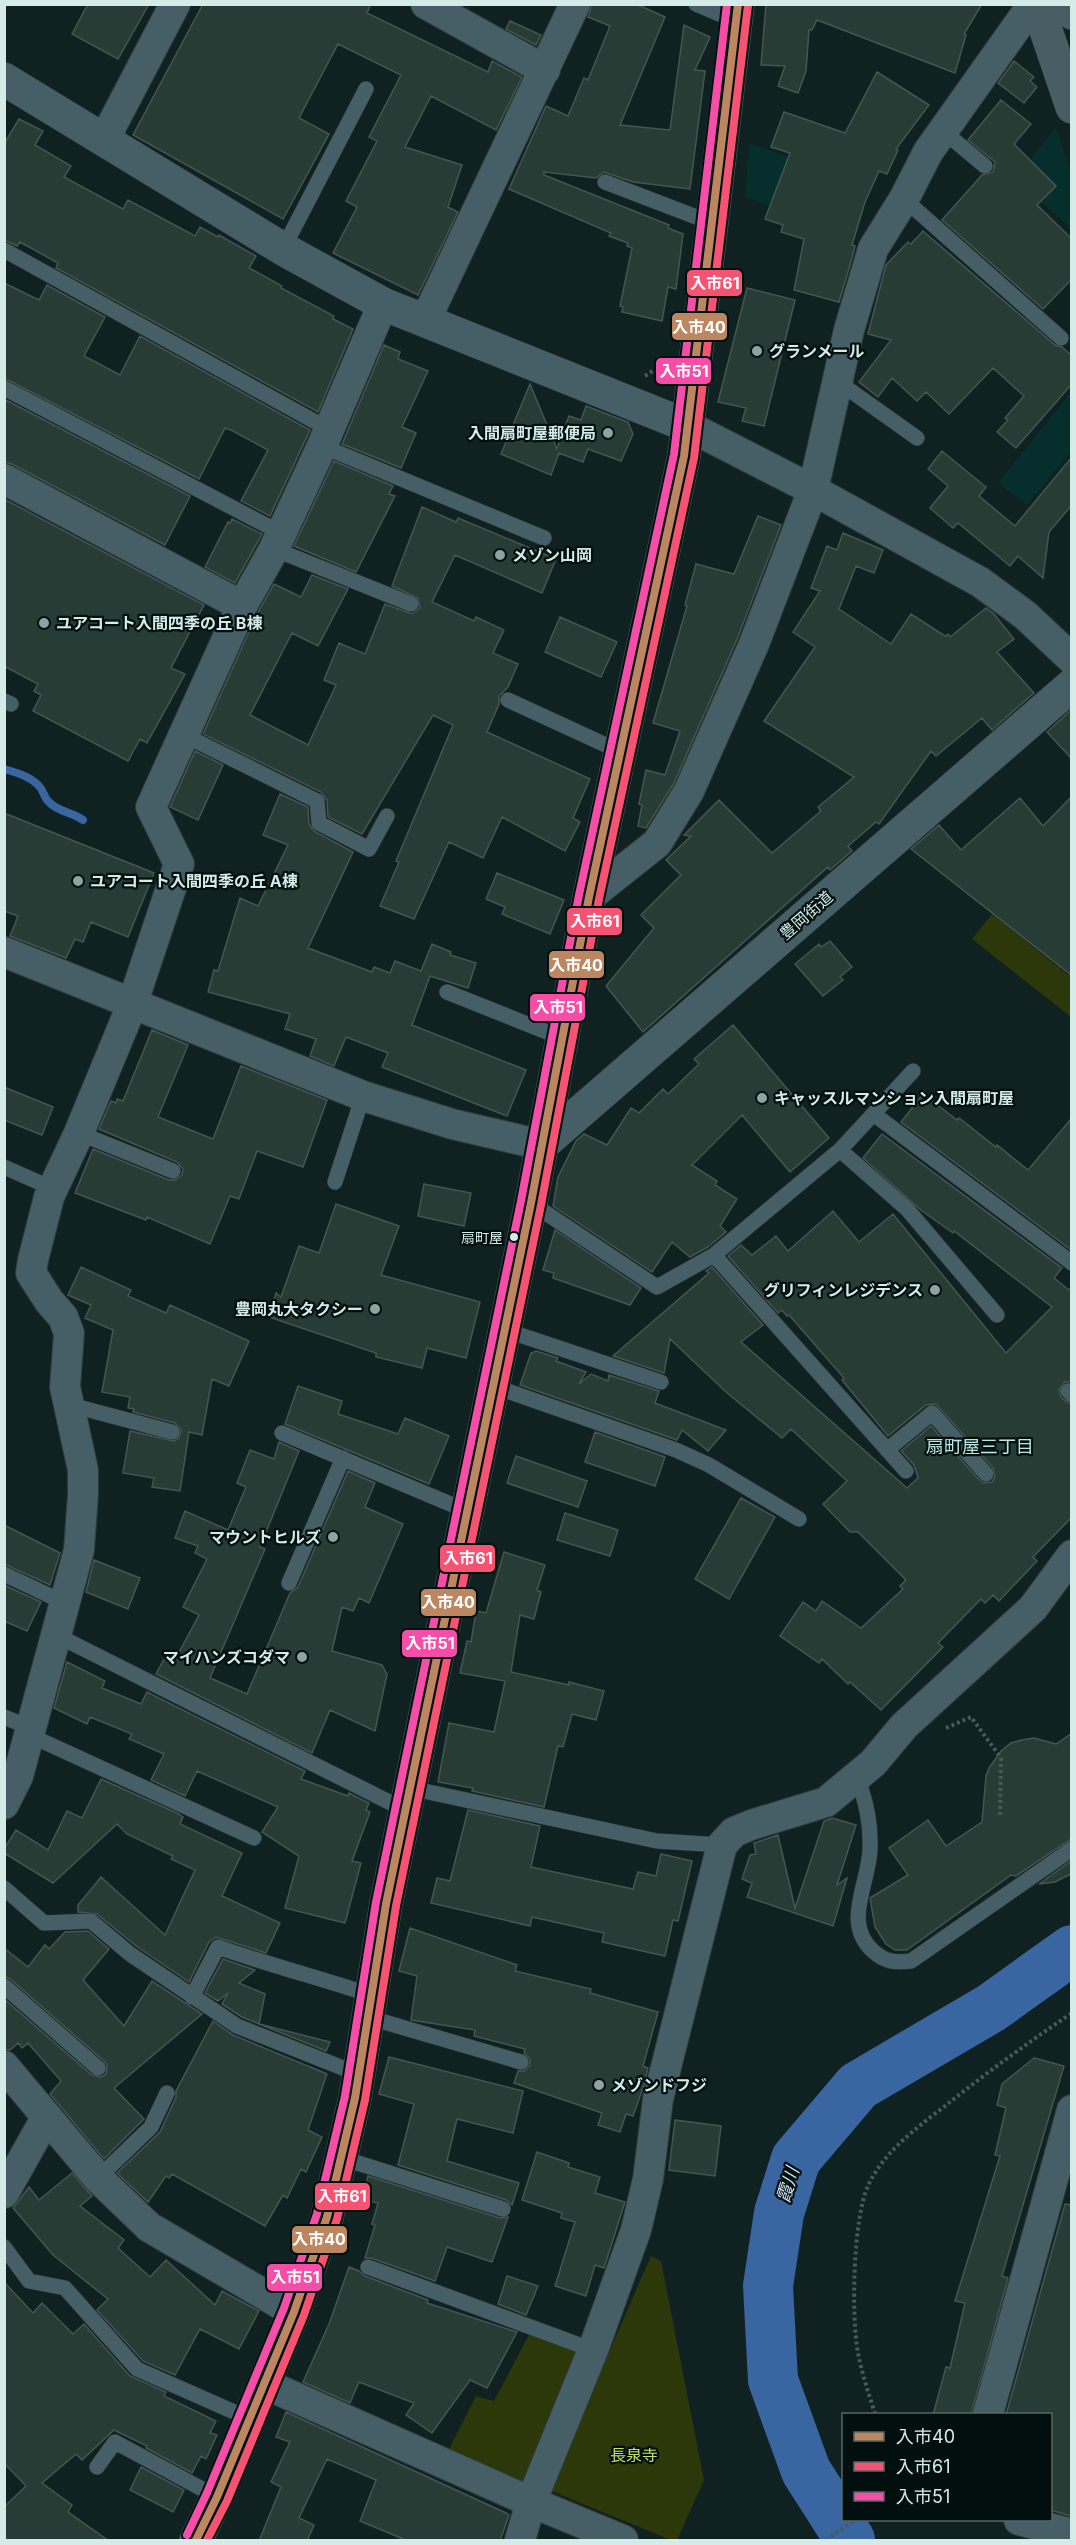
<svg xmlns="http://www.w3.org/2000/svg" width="1076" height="2545" font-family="Inter,'Noto Sans JP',sans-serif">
	<rect width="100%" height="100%" fill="#0f2120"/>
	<path fill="#052e2c" d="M1056,127L1071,172V229L1016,178Z
		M749,143L835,173L818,222L745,197Z
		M1071,392V452L1027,505L998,483Z"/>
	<path fill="#2c380a" d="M992,914L1068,975L1071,971V1017L972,939Z
		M651,2256L661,2261L704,2480L677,2540H671L549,2490Z
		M530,2333L582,2354L523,2482L448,2451L476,2396L494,2401Z"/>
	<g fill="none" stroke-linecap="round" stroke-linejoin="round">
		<path stroke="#3965a1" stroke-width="8" d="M4,769C17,773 30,776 39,786C44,791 44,798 49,802C58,812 72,812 83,820"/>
		<path stroke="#3965a1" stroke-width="50" d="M850,2540L806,2471L773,2380L768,2286L779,2213L796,2159L858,2086L991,2008L1072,1950"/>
	</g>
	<path fill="#263c34" stroke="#475550" stroke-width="1.5" d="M88,4H149L118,59L72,34Z
		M203,4H371L367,13L488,72L492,61L522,77L496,130L431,96L405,147L462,165L448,207L458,212L418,295L333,253L357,207L346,201L377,141L369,137L401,75L338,44L299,118L329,134L283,219L133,135Z
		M592,4H636L665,17L620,125L670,130L684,25L710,37L695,70L705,71L690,189L633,182L604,172L596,178L544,172V175L669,225L668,228L683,234L676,289L668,287L662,321L622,312L623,307L620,306L632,248L627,246L628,243L609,236L611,233L509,189L546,106L568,116L584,78L588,80L610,26L588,17Z
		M766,4H982L964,34L966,35L955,73L817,20L812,30H809L806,71L798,93L778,86L785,66L761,65Z
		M510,21L541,35L536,45L506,29Z
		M1014,61L1034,77L1030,81L1037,87L1024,103L998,83Z
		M877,72L929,105L896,149L898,150L887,174L879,171L865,202L852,245L855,246L852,258L839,302L794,290L804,239L781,232L783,225L765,219L790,153L771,147L784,112L845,133Z
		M1001,100L1031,124L1014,144L1056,186L1037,205L1071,238V280L1043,309L942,220L982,175L993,172L995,162L968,140Z
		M19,119L43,131L35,145L71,166L64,177L123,209L128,200L195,236L200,227L218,237L219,235L256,256L249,268L282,286L281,288L334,316L333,319L353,329L318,412L56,268L58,263L20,242L17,246L4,240V144Z
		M923,231L1055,345L1062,347L1071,355V385L1016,448L997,432L1008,420L1005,418L1024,396L993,368L949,414L926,392L917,401L892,378L878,397L859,382L891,340L868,334L886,265L908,242L911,244Z
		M4,283L39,300L47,285L105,317L84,356L120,375L140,336L310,430L270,516L241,501L268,450L231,430L225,428L199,479L4,378Z
		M747,288L795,300L764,426L742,421L746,408L718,402Z
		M384,345L400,352L398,359L428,371L402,427L416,433L401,468L342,444Z
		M530,384L557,449L569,416L581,420L586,406L628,422L633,434L621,461L588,449L583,462L559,453L551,475L501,454Z
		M4,399L190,496L165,545L12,464L4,462Z
		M942,451L986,487L979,496L1015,526L1071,458V506L1049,532L1043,578L1018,556L1010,566L958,523L953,528L930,508L948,486L928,469Z
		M334,461L393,486L389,494L395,496L356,572L294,546Z
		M4,499L204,605L171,668L185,674L147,743L140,739L128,761L33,711L41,695L34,691L38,684L4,666Z
		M422,507L456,522L458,518L556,559L542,593L455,555L432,602L474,621L476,617L504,630L493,653L518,664L508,687L499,696V704L487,732L590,779L573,818L580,822L565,851L502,817L483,858L449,842L414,919L380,906L399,862L396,861L453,725L433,715L362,834L328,817L327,800L321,792L203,734L257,614L274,584L301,597L312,575L348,589L318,646L292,633L250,715L308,745L336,685L324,680L339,643L365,654L385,604L412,614L420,608L418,598L392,586Z
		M758,516L781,525L738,637L674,783L646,828L638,826L642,805L639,804L646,770L665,775L680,731L653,723L687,606L685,605L696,564L734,574Z
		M232,519L262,534L235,583L205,567L228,522L230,523Z
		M843,533L883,550L874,573L856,566L839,609L891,644L911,614L945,636L948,634L950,637L986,608L994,614L1014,639L997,652L1034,693L992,730L982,718L936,756L931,751L879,824L876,822L848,846L852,851L830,870L828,867L643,1032L606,986L654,928L641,915L681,875L666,860L691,836L684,835L719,800L772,853L821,811L818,807L854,777L764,721L815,647L793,632L820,591L811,588L827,546L837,550Z
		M560,617L617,642L601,677L545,652Z
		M1071,710V758L1047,732Z
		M195,751L223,765L198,820L170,807Z
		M280,794L308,807L309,824L314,831L353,852L308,948L372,972L374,967L390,973L395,961L421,971L432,944L451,952L450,955L476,963L468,988L430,976L412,1025L526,1070L507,1116L382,1067L388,1053L346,1037L334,1066L310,1056L316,1039L285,1029L290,1014L208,992L214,970L218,971L240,898L258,906L288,845L263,835Z
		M1071,797V975L911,849L939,825L961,850L1020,798L1043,826Z
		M4,813L154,873L128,937L91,922L83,942L75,939L66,958L10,936L18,916L4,911Z
		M497,873L564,900L550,934L502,914L505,907L486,899Z
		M830,941L852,967L840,977L843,980L823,996L795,964L819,944L821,947Z
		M733,1025L829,1138L790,1172L742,1115L692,1165L717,1181L715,1185L737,1199L720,1226L726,1232L708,1247L690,1257L672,1242L652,1272L553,1206L558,1177L576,1141L584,1134L607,1145L631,1108L639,1113L663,1089L668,1094L699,1064L694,1059Z
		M152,1030L188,1045L158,1117L213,1139L241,1066L327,1100L303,1167L257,1151L239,1199L230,1196L210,1244L147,1217L146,1220L75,1193L93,1149L169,1180H175L182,1175L183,1169L177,1162L99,1129L111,1101L116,1103L117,1099L123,1101Z
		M4,1087L53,1107L42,1135L4,1120Z
		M923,1094L957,1120L959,1118L996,1147L997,1145L1028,1170L1071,1119V1250L901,1122Z
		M882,1134L1062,1268L1054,1278L1069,1290L1071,1288V1382H1065L1059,1389L1061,1398L1071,1404V1518L1033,1557L1037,1561L999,1601L993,1595L985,1603L981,1599L938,1643L943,1647L881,1710L850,1682L848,1684L822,1659L819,1663L780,1636L803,1602L816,1611L822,1601L861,1628L903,1589L900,1586L906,1580L858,1532H850L823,1504L847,1481L791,1429L782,1438L726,1392L670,1339L664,1373L613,1356L709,1273L706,1271L712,1267L763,1325L741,1342L907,1488L918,1478L914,1465L901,1451L931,1426L979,1480L983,1483L992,1482L995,1477L993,1468L936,1404L926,1405L888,1436L842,1380L844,1378L789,1315L787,1316L782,1310L778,1313L728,1256L741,1245L752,1255L776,1236L788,1251L833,1211L859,1242L893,1214L1006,1353L1052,1307L954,1231L953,1233L922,1211L863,1158Z
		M424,1184L471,1193L464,1226L418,1216Z
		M336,1204L399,1226L381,1275L480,1302L466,1358L427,1348L422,1368L376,1357V1353L269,1317L276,1293L281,1297L299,1246L319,1253Z
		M555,1230L641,1288L630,1305L553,1278L554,1273L543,1270Z
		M81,1267L131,1290L128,1296L166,1313L170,1305L249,1341L229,1386L212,1379L202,1435L189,1432L180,1491L152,1487L154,1478L123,1473L130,1431L174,1441L179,1438L181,1430L175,1423L133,1412L134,1409L128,1408L130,1397L102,1392L113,1330L85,1318L91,1305L68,1295Z
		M536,1351L558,1358L556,1361L586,1372L579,1384L591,1374L608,1381L609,1375L659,1391L655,1403L726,1430L708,1451L682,1430L677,1440L520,1385L531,1353Z
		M298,1386L342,1401L338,1414L398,1434L405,1418L449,1436L429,1484L285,1424Z
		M595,1432L665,1457L655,1486L585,1462Z
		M279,1442L299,1451L260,1547L265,1549L210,1678L247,1694L290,1593L298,1587L348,1471L375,1483L365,1507L403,1524L369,1603L359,1598L353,1611L342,1607L332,1651L382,1665L387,1674L375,1731L330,1710L312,1753L156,1674L168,1652L177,1656L199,1615L183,1607L207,1559L195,1553L198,1546L175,1538L185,1511L228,1530L246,1487L237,1483L250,1450L274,1459Z
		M516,1456L587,1481L578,1507L507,1483Z
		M741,1498L775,1517L729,1599L695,1579Z
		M565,1513L618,1530L610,1556L557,1540Z
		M4,1525L60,1553L50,1585L4,1564Z
		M504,1552L545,1565L537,1590L541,1592L534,1619L520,1615L511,1672L569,1685V1682L604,1691L596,1720L572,1714L563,1747L558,1746L544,1807L472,1791L473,1788L438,1782L449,1723L494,1732L505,1681L460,1673L467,1641L471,1642L476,1611L486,1613Z
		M94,1560L140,1578L128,1609L86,1592Z
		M4,1585L41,1602L27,1631L4,1621Z
		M67,1662L105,1681L102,1688L141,1704L147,1692L305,1771L301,1779L348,1796L349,1793L369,1803L366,1810L370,1812L352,1861L361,1863L345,1923L285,1908L299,1856L262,1832L278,1807L197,1771L185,1796L151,1780L164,1754L129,1739L132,1734L90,1717L87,1724L54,1708Z
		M1071,1734V1839L1016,1876L1011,1875L907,1950H895L886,1944L875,1927L870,1898L908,1875L889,1848L928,1820L946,1846L982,1822L986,1776L989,1768L1001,1751L1011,1743L1022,1740L1034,1738L1056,1744Z
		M101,1779L177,1813L183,1817L180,1824L242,1853L222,1896L280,1923L266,1953L216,1937L209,1942L189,1982L136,1946L97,1914L78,1912V1905L101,1877L165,1935L195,1870L171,1859L173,1856L127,1834L117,1824L53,1883L4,1853V1849L16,1830L48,1850L67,1811L82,1818Z
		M468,1810L540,1826L531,1867L633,1889L638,1872L656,1876L661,1854L692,1861L678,1921L673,1920L665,1956L602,1942L604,1933L532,1917L530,1926L431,1903L437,1878L450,1881Z
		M832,1818L856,1825L837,1885L847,1878L833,1926L747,1897L752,1883L742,1879L750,1855L756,1854L754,1843L778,1835L795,1908L824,1821Z
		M1071,1861V1874L1055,1882L1039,1884Z
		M410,1928L517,1965L515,1971L591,1989L590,1993L658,2012L643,2066L648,2068L644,2085L633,2116L626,2114L620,2132L598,2125L602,2113L514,2083L518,2071H524L530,2065V2059L524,2053L525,2049L474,2036L475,2030L411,2020L417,1976L399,1971Z
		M88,1931L109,1949L83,1980L124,2026L152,1981L202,2014L114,2088L144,2119L104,2159L50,2094L61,2081L28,2043L22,2048L18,2043L10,2050L4,2049V1999L92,2075L101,2077L106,2074L107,2065L104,2061L10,1979L4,1976V1948L28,1967L45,1945L49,1949L65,1932Z
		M223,1959L255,1970L239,1983L265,1994L259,2024L330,2042L326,2051L242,2017L222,2004L228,1993L218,2001L205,1993Z
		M213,2021L233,2035L327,2074L308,2130L322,2137L306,2172L301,2169L287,2198L283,2195L265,2226L172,2174L169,2178L166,2176L148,2202L117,2173L160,2132L176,2097V2091Z
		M389,2057L523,2091L513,2133L457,2119L447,2161L519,2183L512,2205L506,2200L398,2165L414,2104L379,2094Z
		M1034,2058L1064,2066L1002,2276L1008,2278L971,2415H933L946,2367L950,2368L965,2303L955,2301L1000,2156L995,2155L1006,2108L997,2105L1002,2084Z
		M675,2120L721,2126L715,2176L669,2170Z
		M537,2152L569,2163L568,2167L600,2177L595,2193L625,2202L604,2268L595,2265L586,2296L555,2286L575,2222L561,2218L562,2213L522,2200Z
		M72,2173L92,2196L80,2206L124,2240L118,2248L150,2277L166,2260L215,2305L222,2291L259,2311L239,2349L200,2329L175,2375L143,2361L97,2310L108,2299L53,2255L13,2208L29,2187L39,2200Z
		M368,2176L500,2218L508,2217L492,2262L447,2247L435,2281L371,2258H365L375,2225L372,2224L378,2203L362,2199Z
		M1065,2204L1071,2205V2516L1050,2510V2415H1006Z
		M349,2267L359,2271L365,2276L428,2300L427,2303L517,2332L487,2388L470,2380L432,2433L406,2415L414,2403L359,2382L350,2403L303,2382L329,2324Z
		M507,2276L538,2286L526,2315L498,2304Z
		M4,2282L33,2313L42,2303L73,2334L84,2324L130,2376L166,2392L164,2396L216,2421L210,2433L217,2435L206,2459L201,2456L192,2473L146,2448L147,2446L114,2430L82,2460L76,2454L42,2483L72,2505L68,2512L109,2541H4V2507L26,2486L4,2463Z
		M286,2412L506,2513L509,2515L500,2541H408L360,2521L376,2480L327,2459L299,2518L314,2525L307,2541H259L281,2487L271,2482L290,2442L276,2437Z
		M141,2467L184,2490L173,2512L130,2490Z"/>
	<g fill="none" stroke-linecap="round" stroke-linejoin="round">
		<defs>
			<path id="service" d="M696,4L736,21
				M943,131L985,166
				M605,182L712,223
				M904,199L1061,338
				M283,249L366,89
				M4,250L330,430
				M837,381L917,438
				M4,388L281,533
				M322,446L544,538
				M274,549L411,604
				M508,700L621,752
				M4,701L11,704
				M184,735L317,801L319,823L369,849L387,816
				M447,992L562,1038
				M875,1115L1072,1263
				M79,1133L173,1171
				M840,1150L907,1209L997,1315
				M4,1167L54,1189
				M335,1182L363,1096
				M531,1203L657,1287L714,1255L840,1150L913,1071
				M714,1255L906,1471
				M505,1330L661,1382
				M493,1386L676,1450L709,1465L799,1519
				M1068,1391L1072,1395
				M67,1404L172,1432
				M282,1433L467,1511
				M887,1450L932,1413L986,1474
				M4,1574L65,1603
				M289,1583L343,1458
				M56,1635L405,1810
				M4,1717L31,1728
				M29,1735L254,1838
				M857,1777C866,1802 871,1822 870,1849C869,1884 842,1923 873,1951C885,1962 895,1963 911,1961L1072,1849
				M410,1788L657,1841L722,1845
				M4,1888L44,1923L91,1921L130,1954L237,2026L358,2074
				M4,1986L98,2068
				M192,1997L218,1947C269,1965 320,1978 371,1995
				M367,2017L521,2062
				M342,2158L503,2209
				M98,2178L151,2127L167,2093
				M4,2247L29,2281L65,2288L137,2369L250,2419
				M368,2267L593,2350
				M97,2467L115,2442L217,2497"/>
			<path id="minor" d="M426,4L545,70
				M104,140L175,4
				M425,321L575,4
				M688,426L813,490L980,582L1025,615L1072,659
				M4,479L242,606
				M589,897L657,843L689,791L754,644L813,490L849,330L873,249L904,199L928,152L1033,4
				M4,952L363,1096L452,1124L542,1145
				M4,1804L18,1776L79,1550L83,1494V1470L65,1387L69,1333L63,1317L49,1301L31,1273L33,1260L49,1197L79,1133L132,1005L179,864L151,807L242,606L274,549L322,446L383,304
				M4,2066L98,2178L149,2227L294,2312
				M4,2193L46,2118
				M265,2384L531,2502L623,2540
				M988,2414L1072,2110
				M1019,2520L1072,2534
				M520,2540L531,2502L593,2350L636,2230L648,2179L658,2099L722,1845L734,1832L751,1825L826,1802L873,1763L904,1726L1033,1608L1072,1555"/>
			<path id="tertiary" d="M4,79L283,249L383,304L688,426
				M542,1145L1072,685
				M196,2540L217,2497L294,2312L327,2217L355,2098L386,1904L531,1203L589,897L684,456L738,4"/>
			<path id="trunk" d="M1037,4L1072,107
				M1069,4L1072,13"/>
		</defs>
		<use href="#service" stroke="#2c3c3a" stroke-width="16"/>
		<use href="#minor" stroke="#2c3c3a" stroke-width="32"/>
		<use href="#tertiary" stroke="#2c3c3a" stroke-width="34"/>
		<use href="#trunk" stroke="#2c3c3a" stroke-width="34"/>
		<path stroke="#465a5e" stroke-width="4" stroke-dasharray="3 3" stroke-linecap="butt" d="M645,376L657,368
			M946,1728L971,1717L1001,1758L1000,1816
			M875,2414C869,2394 862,2374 858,2353C851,2316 853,2219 868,2186C884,2150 921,2125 950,2102C989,2071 1030,2041 1072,2013
			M826,2540L855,2520"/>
		<use href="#service" stroke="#465e66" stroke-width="15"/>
		<use href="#minor" stroke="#465e66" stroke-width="30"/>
		<use href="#tertiary" stroke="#465e66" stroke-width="33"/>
		<use href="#trunk" stroke="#475e64" stroke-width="33"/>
		<defs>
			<path id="bus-1" d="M196,2540L217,2497L294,2312L327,2217L355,2098L386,1904L531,1203L589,897L684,456L738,4"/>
			<path id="bus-2" d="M207,2540L227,2501L304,2315L337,2219L365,2100L396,1906L541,1205L599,899L694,458L748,5"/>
			<path id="bus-3" d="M187,2535L207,2493L284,2308L317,2214L345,2096L376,1902L521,1201L579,895L674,454L727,4"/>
		</defs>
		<use href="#bus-1" stroke="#01100f" stroke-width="12"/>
		<use href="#bus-2" stroke="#01100f" stroke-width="12"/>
		<use href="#bus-3" stroke="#01100f" stroke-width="12"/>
		<use href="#bus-1" stroke="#bb8660" stroke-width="8"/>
		<use href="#bus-2" stroke="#f65372" stroke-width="8"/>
		<use href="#bus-3" stroke="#f54da8" stroke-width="8"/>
	</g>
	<g fill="#8fa4a2" stroke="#01100f" stroke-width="2">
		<circle cx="757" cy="351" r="6"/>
		<circle cx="608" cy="433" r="6"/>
		<circle cx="500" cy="555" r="6"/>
		<circle cx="44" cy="623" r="6"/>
		<circle cx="78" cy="881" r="6"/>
		<circle cx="762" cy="1098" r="6"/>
		<circle cx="935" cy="1290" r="6"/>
		<circle cx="375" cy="1309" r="6"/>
		<circle cx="333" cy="1537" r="6"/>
		<circle cx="302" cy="1657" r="6"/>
		<circle cx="599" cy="2085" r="6"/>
	</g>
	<circle fill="#d4ebe8" stroke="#01100f" stroke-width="2" cx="514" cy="1237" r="5"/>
	<g text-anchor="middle" stroke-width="4.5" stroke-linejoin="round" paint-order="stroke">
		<g font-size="14" fill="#d4ebe8" stroke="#01100f" text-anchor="end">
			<text x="503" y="1243">扇町屋</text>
		</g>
		<g font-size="16" font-weight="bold" fill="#d4ebe8" stroke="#01100f" text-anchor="start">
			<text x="769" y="357">グランメール</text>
			<text x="596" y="439" text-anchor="end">入間扇町屋郵便局</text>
			<text x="512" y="561">メゾン山岡</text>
			<text x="56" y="629">ユアコート入間四季の丘 B棟</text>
			<text x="90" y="887">ユアコート入間四季の丘 A棟</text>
			<text x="774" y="1104">キャッスルマンション入間扇町屋</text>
			<text x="923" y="1296" text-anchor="end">グリフィンレジデンス</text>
			<text x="363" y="1315" text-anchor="end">豊岡丸大タクシー</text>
			<text x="321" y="1543" text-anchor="end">マウントヒルズ</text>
			<text x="290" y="1663" text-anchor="end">マイハンズコダマ</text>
			<text x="611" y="2091">メゾンドフジ</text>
		</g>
		<g font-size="16" fill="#d4ebe8" stroke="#01100f">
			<text transform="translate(806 915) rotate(-41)" y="6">豊岡街道</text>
		</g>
		<g font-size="16" fill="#c4e16d" stroke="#01100f">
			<text x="634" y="2461">長泉寺</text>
		</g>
		<g font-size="18" fill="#b9e8e3" stroke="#01100f">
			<text x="980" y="1453">扇町屋三丁目</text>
		</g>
		<g font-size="18" font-style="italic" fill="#d7e4f7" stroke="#01100f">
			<text transform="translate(788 2185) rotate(-73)" y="6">霞川</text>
		</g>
	</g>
	<g stroke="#01100f" stroke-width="2">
		<rect x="686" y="269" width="57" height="28" rx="6" fill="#f65372"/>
		<rect x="671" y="312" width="57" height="29" rx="6" fill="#bb8660"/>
		<rect x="655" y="357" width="57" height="28" rx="6" fill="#f54da8"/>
		<rect x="566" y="907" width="57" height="29" rx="6" fill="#f65372"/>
		<rect x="548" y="950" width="57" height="29" rx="6" fill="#bb8660"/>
		<rect x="529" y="993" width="57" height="29" rx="6" fill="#f54da8"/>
		<rect x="439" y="1544" width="57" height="29" rx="6" fill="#f65372"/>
		<rect x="420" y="1588" width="57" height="29" rx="6" fill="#bb8660"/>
		<rect x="401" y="1629" width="57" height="29" rx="6" fill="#f54da8"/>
		<rect x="314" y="2182" width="57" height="29" rx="6" fill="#f65372"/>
		<rect x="291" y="2225" width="57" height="29" rx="6" fill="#bb8660"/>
		<rect x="266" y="2263" width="57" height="29" rx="6" fill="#f54da8"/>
	</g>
	<g font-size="16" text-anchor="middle" font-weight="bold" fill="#fff">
		<text x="715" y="289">入市61</text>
		<text x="699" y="333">入市40</text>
		<text x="684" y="377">入市51</text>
		<text x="595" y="927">入市61</text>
		<text x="576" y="971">入市40</text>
		<text x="558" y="1013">入市51</text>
		<text x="468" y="1564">入市61</text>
		<text x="448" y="1608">入市40</text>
		<text x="430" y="1649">入市51</text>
		<text x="342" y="2202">入市61</text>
		<text x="319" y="2245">入市40</text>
		<text x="295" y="2283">入市51</text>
	</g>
	<rect width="1076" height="2545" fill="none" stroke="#d4ebe8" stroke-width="12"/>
	<rect x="842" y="2413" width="210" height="108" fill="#01100f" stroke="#556866" stroke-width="1.5"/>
	<rect x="854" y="2432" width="30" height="9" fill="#bb8660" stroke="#556866" stroke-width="1.5"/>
	<text x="896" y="2443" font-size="18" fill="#d4ebe8">入市40</text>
	<rect x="854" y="2462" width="30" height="9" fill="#f65372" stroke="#556866" stroke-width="1.5"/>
	<text x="896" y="2473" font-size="18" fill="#d4ebe8">入市61</text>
	<rect x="854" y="2492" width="30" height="9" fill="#f54da8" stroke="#556866" stroke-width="1.5"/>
	<text x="896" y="2503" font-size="18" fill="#d4ebe8">入市51</text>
</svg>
